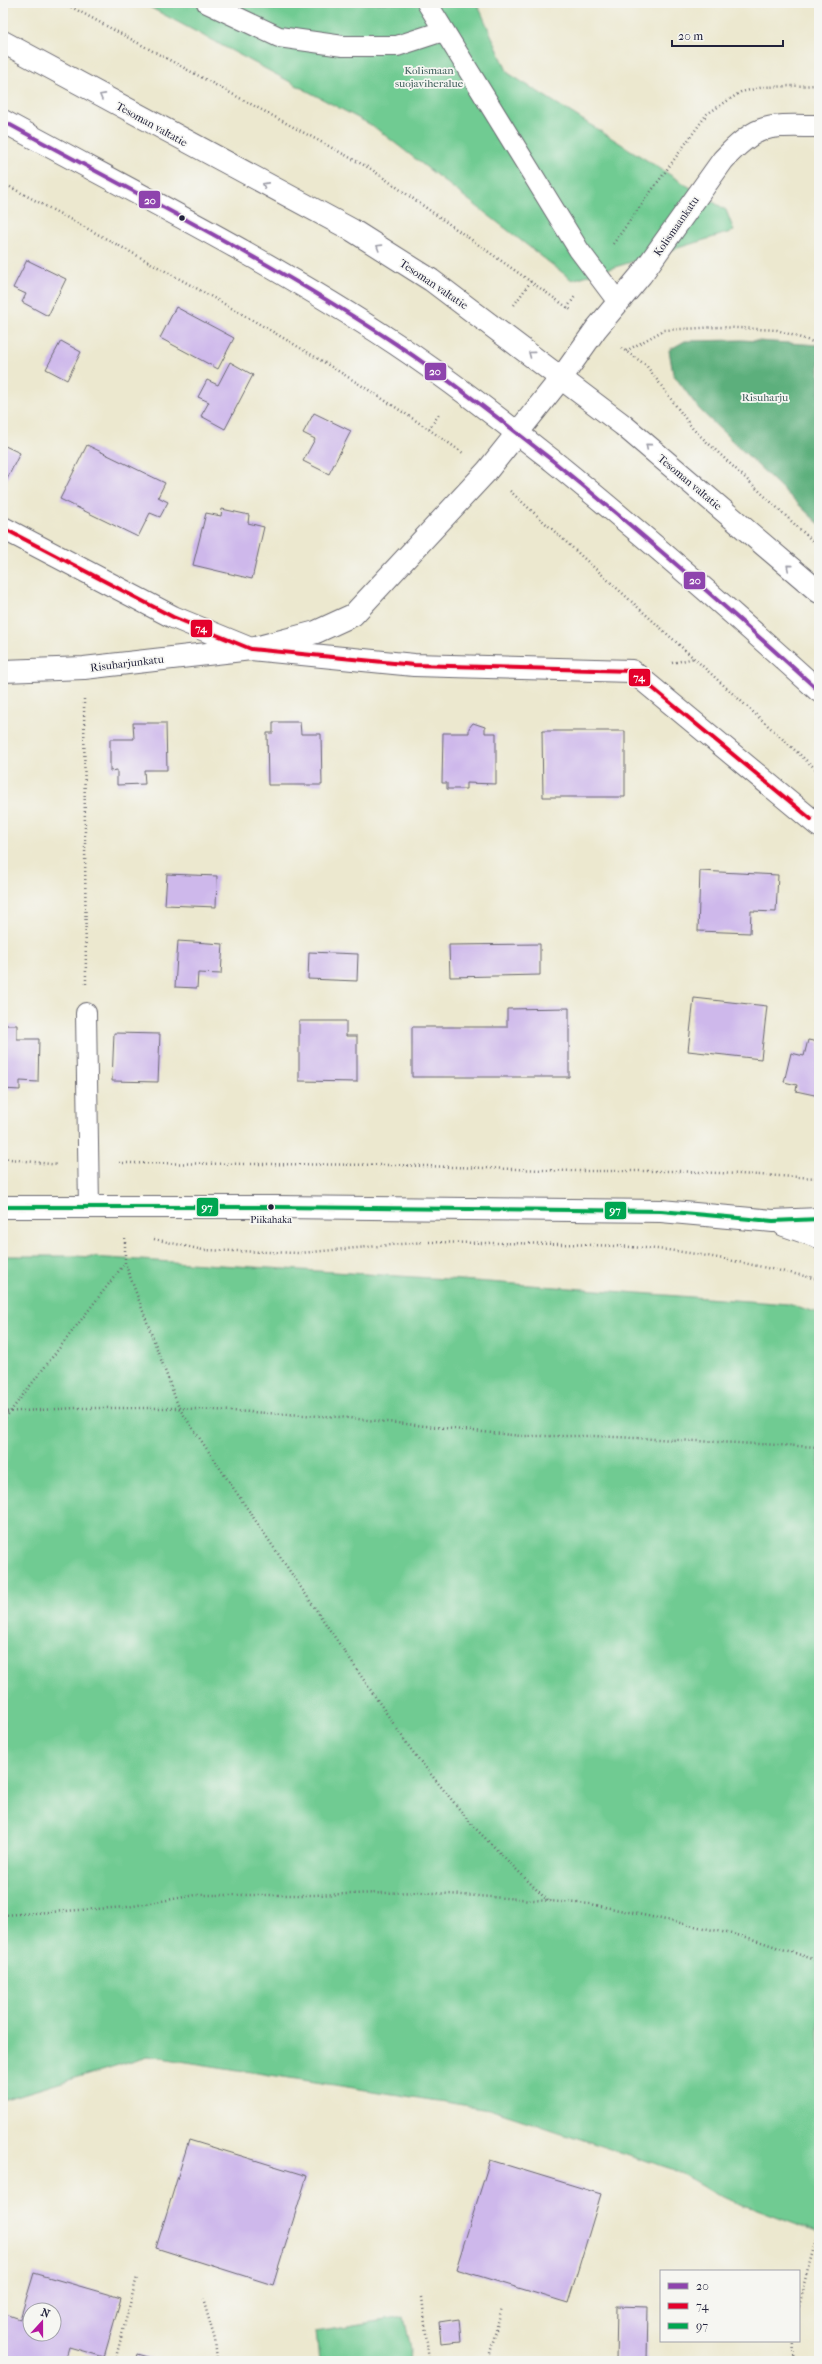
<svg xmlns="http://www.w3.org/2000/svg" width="822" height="2364" font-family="'IM FELL French Canon',serif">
	<rect width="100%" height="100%" fill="#f6f6f2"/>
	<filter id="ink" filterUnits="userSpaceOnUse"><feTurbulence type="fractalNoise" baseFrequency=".025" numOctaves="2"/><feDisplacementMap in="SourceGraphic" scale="8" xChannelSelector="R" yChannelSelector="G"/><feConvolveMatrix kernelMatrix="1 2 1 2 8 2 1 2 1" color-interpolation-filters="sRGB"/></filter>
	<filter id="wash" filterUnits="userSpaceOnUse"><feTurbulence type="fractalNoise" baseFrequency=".012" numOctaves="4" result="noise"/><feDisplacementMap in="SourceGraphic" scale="16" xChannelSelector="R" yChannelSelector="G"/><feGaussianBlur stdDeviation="0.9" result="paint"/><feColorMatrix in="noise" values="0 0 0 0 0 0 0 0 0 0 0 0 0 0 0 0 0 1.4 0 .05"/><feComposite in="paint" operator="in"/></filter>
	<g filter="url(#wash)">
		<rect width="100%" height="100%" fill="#ece8cf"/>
		<path fill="#70cb92" stroke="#497666" d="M142,3H477L508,73L726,210L734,231L572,280L373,126Z
			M3,1256H75L447,1279L788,1304L819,1313V2233L722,2197L672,2169L489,2109L148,2056L3,2100Z
			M404,2317L411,2350L410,2361H319L316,2331Z"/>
		<path fill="#5caf7c" stroke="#3f685c" d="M742,340L819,345V524L699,409L673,374L669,350L685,341Z"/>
		<g id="blocks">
			<path fill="#ceb8eb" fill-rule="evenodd" d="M27,260L66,279L48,316L22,302L26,294L13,288Z
				M176,307L234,338L218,369L160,338Z
				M61,341L81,352L67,380L46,369Z
				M230,362L253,375L225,429L201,416L209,402L198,397L207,380L218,385Z
				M314,413L351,431L329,474L303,461L315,439L303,433Z
				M3,445L20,453L4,485L3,484Z
				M87,445L165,483L158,497L168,502L160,517L150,513L138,537L60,499Z
				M222,509L249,515L248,523L264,527L252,579L193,565L206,513L221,516Z
				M273,722H300L301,734H321L322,785H268L267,733H273Z
				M133,723H166L167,770H144L145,784L117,785V770L110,771V739H134Z
				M473,723L485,727V733H496V784L466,783V789H447V783H442L443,733H469V728Z
				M542,731H625V797H543Z
				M700,871L778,875L776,912L751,911L750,933L698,931Z
				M167,874L217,876L216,907L165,905Z
				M178,941L223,944L221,974L198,973L197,988L175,987Z
				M540,944V975L450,977L449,945Z
				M309,952L358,954L357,981L308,979Z
				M694,998L767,1006L761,1059L688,1051Z
				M569,1008V1077H412V1027H507V1009Z
				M299,1021H346V1036H357V1082L299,1081Z
				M3,1025H17V1039H39L38,1082L20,1081V1090L3,1089Z
				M114,1033L160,1034L158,1082L112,1081Z
				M808,1040L819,1042V1096L796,1091L797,1085L784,1082L791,1053L804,1056Z
				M189,2140L307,2176L273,2285L156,2248Z
				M490,2160L601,2194L568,2303L456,2269Z
				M34,2273L121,2298L104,2357L69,2347L65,2361H3V2313L20,2319ZM30,2310H54V2334H30Z
				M617,2306L648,2307L647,2361H616Z
				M459,2319L461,2341L441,2343L439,2322Z
				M137,2354L161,2361H135Z"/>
		</g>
	</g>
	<g filter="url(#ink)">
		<use href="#blocks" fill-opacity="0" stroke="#69676f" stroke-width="1"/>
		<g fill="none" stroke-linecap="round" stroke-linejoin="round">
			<defs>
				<path id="lane" d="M207,3L279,37L343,46H397L443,31
					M427,3L579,250L618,302
					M86,1013L89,1208"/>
				<path id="street" d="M3,528L173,617L251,649L414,665L632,671L819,826
					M3,671L84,668L251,649L316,632L353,615L487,471L562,377L596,329L641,275L723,160C759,121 770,126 819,126"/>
				<path id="secondary" d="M3,1207H276L661,1211L773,1221L819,1219
					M784,1225L819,1237"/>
				<path id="primary" d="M3,42L352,230L431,280L623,425L819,592
					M3,121C135,193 271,261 396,344C450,380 502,421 553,461C644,535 732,612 819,691"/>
			</defs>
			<use href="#lane" stroke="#69676f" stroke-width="22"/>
			<use href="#street" stroke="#69676f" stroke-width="24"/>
			<use href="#secondary" stroke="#69676f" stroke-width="24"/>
			<use href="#primary" stroke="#69676f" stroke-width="24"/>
			<path stroke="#69676f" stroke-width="2.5" stroke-dasharray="1 3" stroke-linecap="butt" d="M64,3L371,169L571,310
				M3,183C160,268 317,350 463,453
				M613,244L707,114L741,92L764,87L819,85
				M514,305L531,281
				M567,308L576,295
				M621,348L646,365L693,429L819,547
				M626,351L664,330L719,327L777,330L819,344
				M429,429L440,413
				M510,491L819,772
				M672,663L695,658
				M84,699L86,984
				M3,1158L58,1165
				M119,1163L395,1165L573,1171H678L819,1178
				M125,1238V1263L179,1408L412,1751L473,1826L548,1901
				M154,1239L203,1250L300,1253L424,1242
				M429,1242C508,1244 588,1242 667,1250C718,1256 769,1269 819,1279
				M3,1412L76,1408H179L339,1417L521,1436H595L819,1447
				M3,1421L125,1263
				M3,1915L127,1907L196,1895H312L420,1892L591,1904L746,1937L819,1961
				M422,2297L429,2361
				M203,2299L215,2340L217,2361
				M799,2306L819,2232
				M115,2361L137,2277
				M488,2361L502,2307
				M793,2361L794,2341"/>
			<use href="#lane" stroke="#fff" stroke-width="20"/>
			<use href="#street" stroke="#fff" stroke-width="22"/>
			<use href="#secondary" stroke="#fff" stroke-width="22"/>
			<use href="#primary" stroke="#fff" stroke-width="22"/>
			<defs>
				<path id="bus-1" d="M3,121C135,193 271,261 396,344C450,380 502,421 553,461C644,535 732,612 819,691"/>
				<path id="bus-2" d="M3,528L173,617L251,649L414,665L632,671L811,819"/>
				<path id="bus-3" d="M3,1207H276L661,1211L773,1221L819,1219"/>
			</defs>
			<use href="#bus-1" stroke="#f6f6f2" stroke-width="7"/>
			<use href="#bus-2" stroke="#f6f6f2" stroke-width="7"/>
			<use href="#bus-3" stroke="#f6f6f2" stroke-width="7"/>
			<use href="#bus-1" stroke="#8e44ad" stroke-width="4"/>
			<use href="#bus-2" stroke="#e4002b" stroke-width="4"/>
			<use href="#bus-3" stroke="#00a651" stroke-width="4"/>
		</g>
		<defs><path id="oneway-chevron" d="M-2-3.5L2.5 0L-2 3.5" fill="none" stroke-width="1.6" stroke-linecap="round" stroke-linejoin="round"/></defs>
		<g stroke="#9c9ca7">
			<use href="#oneway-chevron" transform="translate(102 96) rotate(-151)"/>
			<use href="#oneway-chevron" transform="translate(265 185) rotate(-152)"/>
			<use href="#oneway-chevron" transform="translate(379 247) rotate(-148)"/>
			<use href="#oneway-chevron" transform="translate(531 354) rotate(-143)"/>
			<use href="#oneway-chevron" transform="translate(648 446) rotate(-140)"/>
			<use href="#oneway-chevron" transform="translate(789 567) rotate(-139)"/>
		</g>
	</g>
	<g fill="#22223b" stroke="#f6f6f2" stroke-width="1.5">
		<circle cx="182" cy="218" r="3.5"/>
		<circle cx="271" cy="1207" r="3.5"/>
	</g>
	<g text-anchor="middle" stroke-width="3.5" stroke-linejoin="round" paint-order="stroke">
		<g font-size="10" fill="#22223b" stroke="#f6f6f2">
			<text x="271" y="1223">Piikahaka</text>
		</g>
		<g font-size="11" fill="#3d5d59" stroke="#f6f6f2">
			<text x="429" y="74">Kolismaan<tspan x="429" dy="13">suojaviheralue</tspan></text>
			<text x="765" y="401">Risuharju</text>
		</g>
		<g font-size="11" fill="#22223b" stroke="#f6f6f2">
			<text transform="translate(152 124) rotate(29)" y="4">Tesoman valtatie</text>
			<text transform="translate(676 226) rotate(-55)" y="4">Kolismaankatu</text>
			<text transform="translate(434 284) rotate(34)" y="4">Tesoman valtatie</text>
			<text transform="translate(690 482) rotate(40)" y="4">Tesoman valtatie</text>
			<text transform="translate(127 663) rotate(-7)" y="4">Risuharjunkatu</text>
		</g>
	</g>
	<g stroke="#f6f6f2" stroke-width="1.5">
		<rect x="138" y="190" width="23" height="19" rx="4" fill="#8e44ad"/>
		<rect x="424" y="362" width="23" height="19" rx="4" fill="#8e44ad"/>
		<rect x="683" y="571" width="23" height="19" rx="4" fill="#8e44ad"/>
		<rect x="190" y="619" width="23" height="19" rx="4" fill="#e4002b"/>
		<rect x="628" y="668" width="23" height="19" rx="4" fill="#e4002b"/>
		<rect x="196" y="1197" width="23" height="20" rx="4" fill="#00a651"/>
		<rect x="604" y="1201" width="23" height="19" rx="4" fill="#00a651"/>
	</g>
	<g font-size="11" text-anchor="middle" font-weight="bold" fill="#fff">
		<text x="150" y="204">20</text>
		<text x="435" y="375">20</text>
		<text x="695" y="584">20</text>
		<text x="201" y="632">74</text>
		<text x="639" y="681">74</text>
		<text x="207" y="1211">97</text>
		<text x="615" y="1214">97</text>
	</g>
	<rect width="822" height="2364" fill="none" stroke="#f6f6f2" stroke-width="16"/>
	<rect x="660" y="2270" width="140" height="72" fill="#f6f6f2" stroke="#a1a1a9"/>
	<rect x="668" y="2283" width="20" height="6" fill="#8e44ad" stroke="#a1a1a9"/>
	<text x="696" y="2290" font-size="12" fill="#22223b">20</text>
	<rect x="668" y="2303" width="20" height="6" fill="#e4002b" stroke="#a1a1a9"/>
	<text x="696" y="2310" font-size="12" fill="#22223b">74</text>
	<rect x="668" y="2323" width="20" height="6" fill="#00a651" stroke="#a1a1a9"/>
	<text x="696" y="2330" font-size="12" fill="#22223b">97</text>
	<g transform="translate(42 2322) rotate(21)"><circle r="19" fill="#f6f6f2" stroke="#a1a1a9"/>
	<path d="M0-3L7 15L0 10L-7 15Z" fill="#b5179e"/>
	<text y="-6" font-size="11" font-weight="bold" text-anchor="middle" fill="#22223b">N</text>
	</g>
	<path d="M672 40v6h111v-6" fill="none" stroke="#22223b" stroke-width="2"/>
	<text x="678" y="40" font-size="12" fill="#22223b" stroke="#f6f6f2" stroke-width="3" paint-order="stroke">20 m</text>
</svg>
